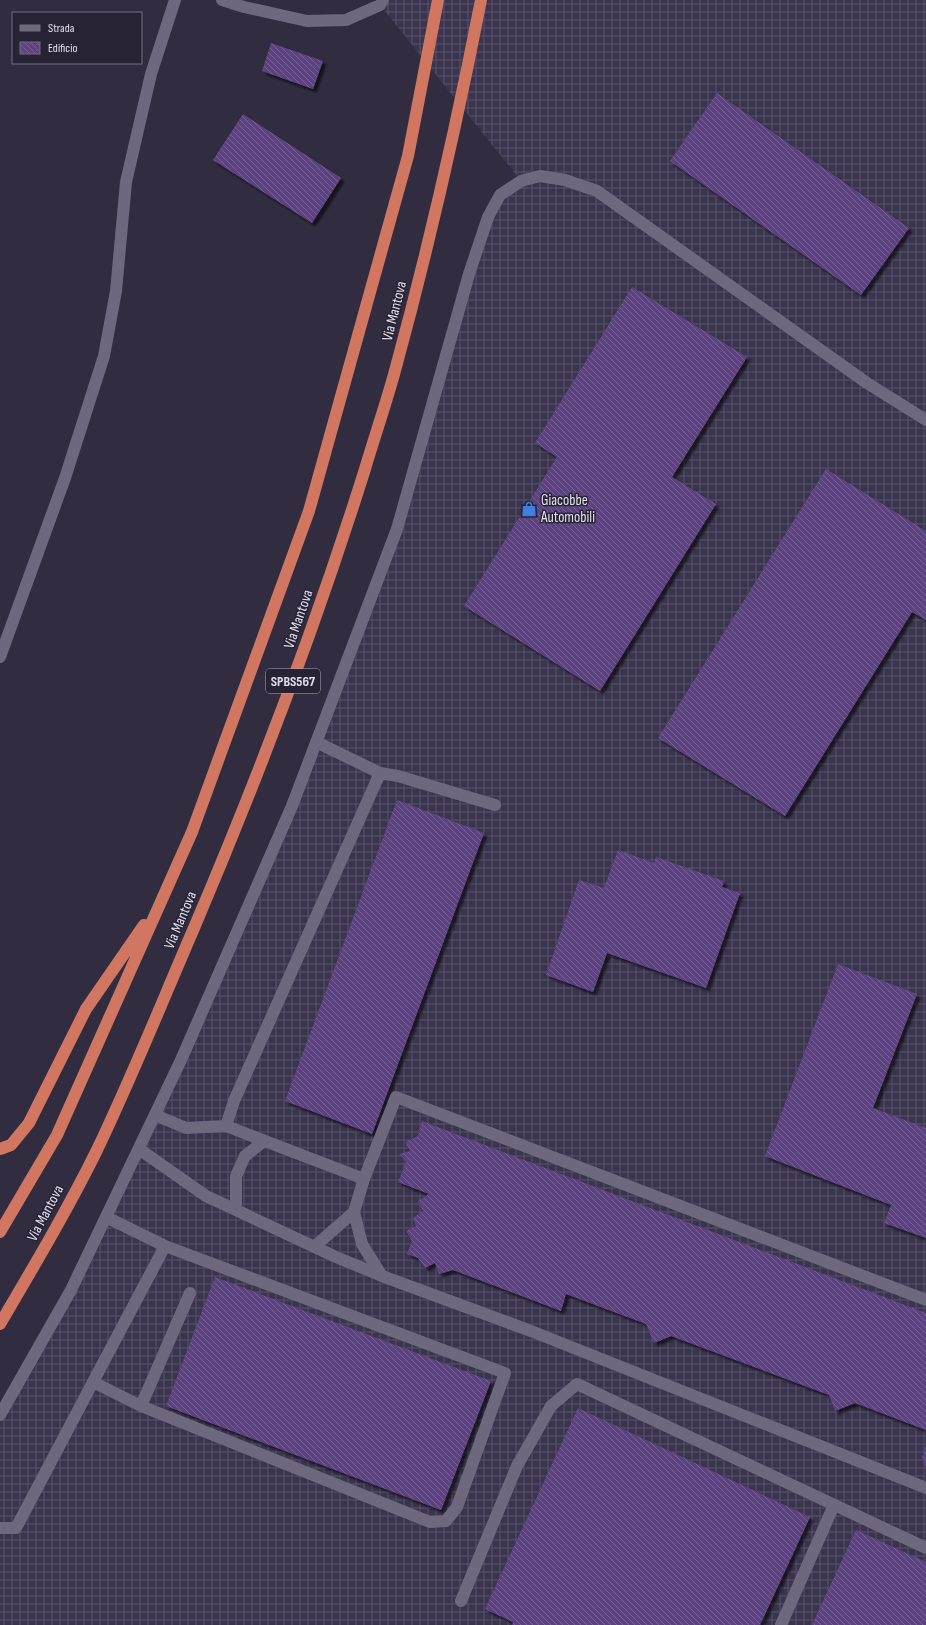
<svg xmlns="http://www.w3.org/2000/svg" width="926" height="1625" font-family="'Sofia Sans Condensed',sans-serif">
	<defs>
		<pattern id="industrial-grid" width="8" height="8" patternUnits="userSpaceOnUse"><rect width="8" height="8" fill="#3b344e"/><path d="M0 4h8M4 0v8" fill="none" stroke="#575168"/></pattern>
		<pattern id="building-back-hatch" width="6" height="6" patternUnits="userSpaceOnUse"><rect width="6" height="6" fill="#5d4382"/><path d="M-1 5l2 2M0 0l6 6M5-1l2 2" fill="none" stroke="#745e94"/></pattern>
		<filter id="shadow"><feDropShadow dx="3.5" dy="3.5" stdDeviation="1" flood-color="#0009"/></filter>
	</defs>
	<rect width="100%" height="100%" fill="#322c40"/>
	<path fill="url(#industrial-grid)" d="M383,0H926V1625H0V1415L71,1290L292,806L397,529L488,217L521,181L380,5Z"/>
	<path fill="url(#building-back-hatch)" filter="url(#shadow)" d="M271,43L323,61L313,89L262,71Z
		M717,93L909,228L861,295L670,161Z
		M243,114L341,178L312,223L213,160Z
		M632,287L747,357L672,477L716,504L600,691L464,606L557,457L535,443Z
		M826,469L926,531V620L912,612L785,816L658,738Z
		M397,800L484,833L372,1134L285,1101Z
		M618,850L654,863L656,857L724,881L722,887L740,893L706,988L607,953L593,992L546,975L579,880L604,888Z
		M838,964L917,994L873,1108L926,1128V1238L884,1223L891,1205L765,1156Z
		M422,1121L926,1313V1430L855,1403L835,1411L829,1395L671,1336L654,1343L646,1324L566,1294L561,1311L453,1270L439,1274L435,1263L425,1268L418,1258L407,1254L412,1241L406,1231L416,1226L413,1218L423,1211L418,1201L429,1194L398,1182L406,1162L399,1154L410,1151L405,1142L418,1136Z
		M215,1277L491,1381L441,1510L166,1406Z
		M578,1408L810,1517L760,1625H512L513,1622L485,1609Z
		M926,1446V1467L922,1457Z
		M856,1530L926,1562V1625H812Z"/>
	<g fill="none" stroke-linecap="round" stroke-linejoin="round">
		<path stroke="#6e687f" stroke-width="12" d="M222,0L244,7L307,21L346,20L380,5L383,0
			M0,657L65,478L104,356L116,291L126,182L151,74L175,0
			M316,742L380,773L398,776L495,805
			M155,1115L186,1128L226,1126L364,1179
			M226,1126L234,1101L380,773
			M139,1149L206,1196L336,1257L382,1276L531,1331L926,1488
			M236,1210V1176L245,1156L264,1141
			M106,1217L165,1246L93,1382L141,1406L430,1522L446,1521L457,1507L505,1373L165,1246
			M315,1246L354,1212
			M382,1276L362,1244L354,1212L364,1179L396,1097L926,1300
			M141,1406L190,1293
			M0,1415L71,1290L181,1060L292,806L397,529L469,274L488,217L500,195L521,181L540,176L565,180L597,191L867,383L926,420
			M0,1528H16L93,1382
			M461,1601L517,1466L551,1406L577,1384L926,1548
			M781,1625L834,1505"/>
		<path stroke="#d17661" stroke-width="12" d="M0,1149L11,1145L29,1123L86,1009L144,925
			M0,1232L57,1135L192,832L309,511L408,156L438,0
			M0,1324C34,1266 68,1209 97,1150C132,1077 162,1002 194,928C258,778 316,625 365,469C375,435 387,401 396,367C429,246 457,123 481,0"/>
	</g>
	<defs>
		<symbol id="shop-bare" viewBox="-9 -9 18 18"><path d="M-5-2.5h2.3a2.7 3.5 0 0 1 5.4 0H5L5.5 6h-11ZM-1.5-2.5h3a1.5 2.3 0 0 0-3 0Z" fill="#3f7fe0" stroke="#282235" stroke-width="2.5" paint-order="stroke"/></symbol>
	</defs>
	<g fill-rule="evenodd">
		<use href="#shop-bare" x="518" y="498" width="22" height="22"/>
	</g>
	<g text-anchor="middle" stroke-width="3" stroke-linejoin="round" paint-order="stroke">
		<rect fill="#282235" stroke="#aba7b6" stroke-width="1" x="266" y="669" width="54" height="24" rx="3"/>
		<g font-size="14" font-weight="bold" fill="#e3e0ed">
			<text x="293" y="686">SPBS567</text>
		</g>
		<g font-size="15" fill="#e3e0ed" stroke="#282235">
			<text transform="translate(394 311) rotate(-76)" y="5">Via Mantova</text>
			<text transform="translate(298 619) rotate(-71)" y="5">Via Mantova</text>
			<text transform="translate(180 920) rotate(-67)" y="5">Via Mantova</text>
			<text transform="translate(45 1213) rotate(-62)" y="5">Via Mantova</text>
		</g>
		<g font-size="15" fill="#e3e0ed" stroke="#282235" text-anchor="start">
			<text x="541" y="505">Giacobbe<tspan x="541" dy="17">Automobili</tspan></text>
		</g>
	</g>
	<rect x="12" y="12" width="130" height="52" fill="#282235" stroke="#736e7f"/>
	<rect x="20" y="25" width="20" height="6" fill="#6e687f" stroke="#736e7f"/>
	<text x="48" y="32" font-size="12" fill="#e3e0ed">Strada</text>
	<rect x="20" y="42" width="20" height="12" fill="url(#building-back-hatch)" stroke="#736e7f"/>
	<text x="48" y="52" font-size="12" fill="#e3e0ed">Edificio</text>
</svg>
